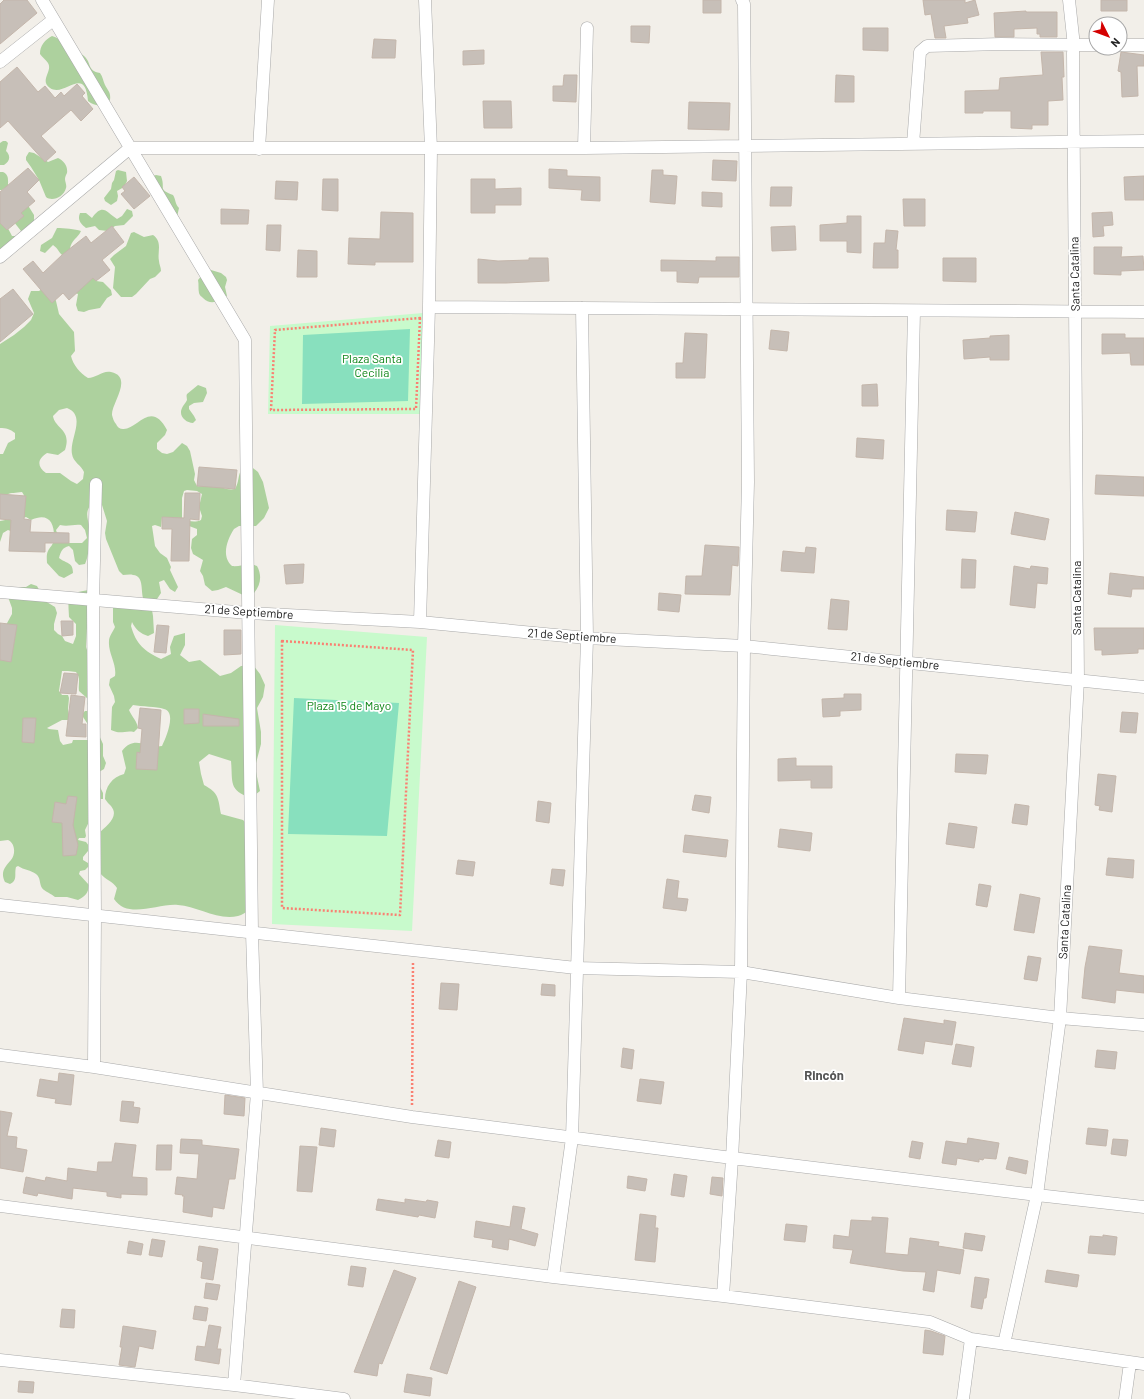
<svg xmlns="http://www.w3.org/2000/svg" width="1144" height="1399" font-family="Barlow,sans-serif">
	<rect width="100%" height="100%" fill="#f2efe9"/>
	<path fill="#add19e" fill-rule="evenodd" d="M52,36C62,39 67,47 76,52C79,54 81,53 84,56C92,63 87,71 100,73C103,77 103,81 105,85C108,91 111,92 110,100C103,107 96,107 88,101C85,64 65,98 50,88C39,81 53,71 48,63C46,60 42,57 40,54C40,45 45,40 52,36Z
		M3,141H6L8,143L6,151C11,156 10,161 4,165H0V143Z
		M29,152L34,153L48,162L58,158C64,161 68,166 67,173C66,175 65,177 65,179C65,182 67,185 66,188C64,197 52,202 46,197L39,180L31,167L26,160V157Z
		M118,170L126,172L127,181L124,187L117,191L118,196L117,201L111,205L105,201L104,198L111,189L112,183L114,180L116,171Z
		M0,172H3C9,175 8,179 8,186L2,190H0Z
		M156,175L161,176C166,189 157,189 173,195C176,200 175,204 179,208L177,217L153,176Z
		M26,207H29L34,215V224L24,233L21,231L14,222L15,217Z
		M127,209L132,211L133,216L124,225L115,226L108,231L99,230L95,226L86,228C81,224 77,220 80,213H86L92,218C103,203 106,212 117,219L122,216Z
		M0,223C7,225 9,230 12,236H17L0,251Z
		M57,228C64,228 75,229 81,231C78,238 71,240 70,249L96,281L103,282L111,290L112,295L107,298L100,308L89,310L84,312L78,311L76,305L78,294L73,292L65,257C59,254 59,249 53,245L45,253L40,251L41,245L52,238Z
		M134,232L144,237L153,235C163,242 157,252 159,261C159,264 161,267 161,271L155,277L150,279L136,294L132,297H121L113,288L115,267L110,259L114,255L126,246L131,233Z
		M211,270L221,273L226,277L227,280L225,287L227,296C219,301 211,306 203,298C201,296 200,296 199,293C198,289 199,284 198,280L203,274Z
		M42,289L52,291L56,301L59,314L74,332L75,351L71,356C73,365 80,373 88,378C96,378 103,370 111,372C134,377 111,404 112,415C113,419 114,422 116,424C117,427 120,429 123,429C137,430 151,399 167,430L165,435L157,443V449L162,453L167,454L173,452L182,443L187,446L190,451L195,474L194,480L197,486C203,487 207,484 213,485C221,486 227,491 235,489C241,479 236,470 248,464L258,472L263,482L269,508L264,518L256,526H239L234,529C227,540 221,556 232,566C241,567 248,562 257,566C262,575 261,585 254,593L243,595L226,587L218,590L212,591L205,585L203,576L200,571L203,560L193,554L191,548L192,539L197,535V529L176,521L175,518L162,517L161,527L155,525L152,526L155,546L160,553L167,558L171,567L170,570L178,587L175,592L170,589L164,580L159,582L161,593L155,602L144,600C140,593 145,576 133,575C130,574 126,575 123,575L119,571L106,539L105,533L107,521L102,505L90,506C85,513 88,518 89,527C91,535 89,556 85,564L79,565L75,561L73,550L69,546C62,548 61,551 59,558C67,564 73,562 73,573L64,578L59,576L47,563C47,560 46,555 48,551C50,547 53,545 54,540C55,523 49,512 31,520L26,517L21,519L13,532L8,530L3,533L0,542V521C13,520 33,506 22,492C9,494 4,491 0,506V454H3L8,443L15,439V433C10,429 6,428 0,428V344L14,335L24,327L31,320L34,313L28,299L31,291H39ZM67,408C87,416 69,439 72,454C73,462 81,465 84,472L83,479L77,484L71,481L60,473H46C37,467 37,459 47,453L58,455L65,450C72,429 55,429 53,416L59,410ZM187,490L197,491L202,494L199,507L202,516L201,520C194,523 188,521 182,518V498L184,491ZM60,525C68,527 74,524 81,525L85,530L87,538L82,543H61L60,542L56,530Z
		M198,385L206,388L207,393L203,402L194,403L189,406V409L194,416L196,420L193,423C186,423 178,416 182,408C183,405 186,403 187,400C187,398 186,396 187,394Z
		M31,584L37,586L45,601L55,607L57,613L54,624V630L58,634L62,636L65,641L73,644L76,636V624L69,617C68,597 66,593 89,590L86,647L88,653L89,706L87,704L88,699L79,691C78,684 81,678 76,672L68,671H62L59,691L62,695H68L69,698L68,709L70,720H62L47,728L49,729L58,730L60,741L63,745L72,743L73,740H88L89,726L83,717V713L85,711H88L103,744V756L106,763L104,769L99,772V785L103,793V799H100L85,830L86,836L85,838H79L78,840L86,842L89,846L88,851L83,857V860L88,863L89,866L85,870L80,871L79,874L89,885C88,893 86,896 78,900L67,897H55C52,894 44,891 42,888C39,883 41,878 36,874C31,870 24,870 18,866L16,867C14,874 18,880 10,884L5,882C0,872 5,867 11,860C16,854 15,843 8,840L0,841V657L6,625L12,614V608L8,597L9,592L14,587H26Z
		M113,604L152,610L153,616L154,633L148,636C141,634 135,629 132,622L131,626C136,644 144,651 161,659L171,654L170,647L174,636L185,633V645L180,655L189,662L200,660L220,676L231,673L241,666L253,665L260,674L265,685L263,697L257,708L261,732V744L255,767L260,791L251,798C228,790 233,782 231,761L209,754L199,762L201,774L204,785C219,793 218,798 221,814L243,820L251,828L249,910C246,912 242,915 238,916C218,921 197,906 178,905C158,903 128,920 114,899L117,888C113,881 105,880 100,873L99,833C106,826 120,817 111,806C109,804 107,802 105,799C105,787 112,777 124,774L126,768L122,751C135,734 146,749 162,746C166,738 177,712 164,709C156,706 142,707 133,705L129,710C132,717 137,721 138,728L134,732C125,730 121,735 111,730L112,707L115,702L114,696L109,685L110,679L115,676C117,664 108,653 109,641C109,636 113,632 115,627L113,622Z"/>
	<path fill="#c8facc" d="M423,313L420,414H268L270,326Z
		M275,625L427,637L412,931L272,924Z"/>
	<path fill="#88e0be" d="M410,329L408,401L302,404L303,335Z
		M294,698L399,703L387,836L288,834Z"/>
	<path fill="#c7bfb8" stroke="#c4b6ab" d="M4,0H27L37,13L0,44V4Z
		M703,0H721V13H703Z
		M923,0H965V3L975,0L979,15L967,18L968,23L944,26L946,38H935L931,14L925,15Z
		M1101,0H1127V11H1101Z
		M1026,11V12H1057V37H1040V34H1037V28L1014,29V37H995L994,13Z
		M631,26H650L649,43L631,42Z
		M863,28H888V51L863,50Z
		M374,39L396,40L395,58H372Z
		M484,50V64L463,65V51Z
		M1041,52H1063L1064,77H1062L1063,100L1048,101V125H1032V129L1011,128V111H983V113H965V91L999,90L1000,78L1043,75Z
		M1121,52L1144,55V66H1137L1138,96L1122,97L1121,72L1118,71Z
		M17,67L38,92L45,86L55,98L61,92L64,96L77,84L85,93L82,96L93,109L81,121L71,110L41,136L56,152L45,162L8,121L0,128V82Z
		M564,75H577L576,102L553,101V86H563Z
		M836,75L854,76V102H835Z
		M483,101H511L512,128H484Z
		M689,102L730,103L729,130L688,129Z
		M713,160L737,161L736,181L712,180Z
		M28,168L39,180L27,192L35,201L21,213L24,216L7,230L0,223V192Z
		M549,169L567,170V176L600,177V201L581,200L582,190L549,188Z
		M652,170H663V175L677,176L675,204L650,202Z
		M1144,176V200H1125L1124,177Z
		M134,177L150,196L134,209L121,194L125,191L122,187Z
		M323,179H338V211L322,210Z
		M471,179H495V189L521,188V205H495V213H471Z
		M276,181L298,182L297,200L275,199Z
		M771,187H792L791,206H770Z
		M702,192L722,193V207L702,206Z
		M903,199H925V226H904Z
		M221,209L249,210L248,224H221Z
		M381,212L413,213V262H375V265L348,264L349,238L380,239Z
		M1112,212L1113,225L1103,226L1104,236L1093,237L1092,213Z
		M847,216H861V253L847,252V241H820V225L847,223Z
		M267,225H281L280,251L266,250Z
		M112,226L124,242L102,260L110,270L96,281L93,278L69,300L63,293L52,303L23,269L33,261L43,273L63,254L86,236L91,243Z
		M795,226L796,250L772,251L771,227Z
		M886,230L898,231L896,250H898V268H873L874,243H885Z
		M1094,247H1122L1121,257L1143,256L1144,270L1121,271V275L1094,274Z
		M298,250L317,251V277H297Z
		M716,257H739V277H699L698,283L677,282V271H661V260L716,261Z
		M529,258H548L549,281L506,283H478V259L498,261L529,260Z
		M943,258H976V282L943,281Z
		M13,289L33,314L0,342V299Z
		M771,330L789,332L787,351L769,349Z
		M685,333L707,334L705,378H676V363H683Z
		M1102,334H1125V338H1144V365H1131L1130,353L1102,354Z
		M1009,335V360H990V357L964,359L963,340L990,338V336Z
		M877,384L878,406H862V385Z
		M857,438L884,440L883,459L856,457Z
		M199,467L237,470L235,489L197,486Z
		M1096,475L1144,477V496L1095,494Z
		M185,493H200L199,520L190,519L189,561H171L172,529H162V517L184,518Z
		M0,494L26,496L24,519L31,520L30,532L69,533V543H45V552L9,551L11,520L0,519Z
		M947,510L977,512L975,532L946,530Z
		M1015,512L1049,519L1045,540L1011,534Z
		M705,545L739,547L738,566L732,565L730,595L685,594L686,576H702Z
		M806,547L816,548L814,573L781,571L783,551L805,553Z
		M962,559L976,560L975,588H961Z
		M304,564L303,583L286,584L284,565Z
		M1014,566L1030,569L1031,566L1048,568L1047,584L1037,583L1035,608L1010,605Z
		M1110,573L1144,577V589H1132L1131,597L1108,594Z
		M659,593L681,595L679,612L658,610Z
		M831,599L849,601L847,630L828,629Z
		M61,621H73V635L62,636Z
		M0,623L17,625L11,662L0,660Z
		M157,625L169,626L166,653L154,652Z
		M1094,628H1144V649H1138V653L1102,655V650H1095Z
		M224,630H241V654L224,655Z
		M64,673L78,674L76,694L60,693Z
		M844,694H861V710L840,711V716L823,717L822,699L844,698Z
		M71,695L85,697L82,724H86V737L66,736Z
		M140,708L161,710L157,770L136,769L137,752L140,753L142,729L138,728Z
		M184,709H199V723L184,724Z
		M1122,712L1138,713L1136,733L1120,732Z
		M203,714L239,719V726H203Z
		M23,718H36L34,743L22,742Z
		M956,754L988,755L986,774L955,772Z
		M796,758V766H832V788H811V780L778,781V759Z
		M1098,774L1116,776L1112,812L1099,810L1100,806L1095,805Z
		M695,795L711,797L709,813L692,810Z
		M68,796L77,797L73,825L78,845L76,855L63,856L62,823L52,822L55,802L66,804Z
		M538,801L551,803L549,823L536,821Z
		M1015,804L1029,806L1027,825L1012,823Z
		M949,823L977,827L974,848L946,844Z
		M780,829L812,833L810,851L778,847Z
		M685,835L728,840L726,857L683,852Z
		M1108,858L1134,860L1133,878L1106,875Z
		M458,860L475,862L473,876L456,874Z
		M552,869L565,870L563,886L550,884Z
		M667,879L679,881L677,898L688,899L686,911L663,908Z
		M979,884L991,886L987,907L976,905Z
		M1020,894L1040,898L1034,933L1014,930Z
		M1089,946L1122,950L1119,973L1144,976V993L1116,990L1115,1003L1082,998L1085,967Z
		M1028,956L1041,958L1037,981L1024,979Z
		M441,983L459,984L457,1010L439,1009Z
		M542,984L555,985V996L541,995Z
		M904,1018L944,1024V1020L956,1022L952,1045L925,1041L923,1054L898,1050Z
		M956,1044L974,1047L971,1067L952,1064Z
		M623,1048L634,1050L632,1069L621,1067Z
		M1097,1050L1117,1052L1115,1069L1095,1067Z
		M59,1073L74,1075L71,1105L55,1103L56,1099L37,1096L40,1079L58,1082Z
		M640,1079L664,1082L661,1104L637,1101Z
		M225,1095L245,1098L244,1116L224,1114Z
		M122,1101L134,1102L133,1107L140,1108L138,1123L120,1121Z
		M0,1111L12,1113L7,1136L17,1137L16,1148L27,1150L23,1172L0,1168Z
		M321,1128L336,1130L334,1147L319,1145Z
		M1088,1128L1108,1130L1106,1146L1086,1144Z
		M968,1138L999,1143L996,1159L984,1158L983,1160L979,1159V1162L957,1158L956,1165L942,1163L946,1141L967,1144Z
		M181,1139L202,1140V1145L239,1149L235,1179H229L224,1209L213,1207L212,1217L183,1212L184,1196H182L183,1195L175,1194L177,1177L197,1179L199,1154L180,1153Z
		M1113,1139L1128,1140L1126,1156L1111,1154Z
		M438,1140L451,1142L449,1158L435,1156Z
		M912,1141L923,1143L920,1159L909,1157Z
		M115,1143L136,1145L132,1177L147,1178V1195L121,1194V1198L107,1196V1192L73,1188L72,1199L38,1193L37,1196L23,1193L26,1177L45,1181L46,1177L67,1181L68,1168L97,1172L98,1162H112Z
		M157,1145H172L171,1170H156Z
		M300,1146L317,1147L312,1192L297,1191Z
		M1009,1157L1028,1161L1026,1174L1006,1169Z
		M674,1174L687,1176L684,1197L671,1195Z
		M628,1176L647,1179L645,1191L627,1188Z
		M712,1177L723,1178L722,1196L710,1194Z
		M378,1199L405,1203V1199L426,1202L427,1200L438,1202L435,1218L419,1215L418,1217L376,1210Z
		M513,1206L525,1208L521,1229L538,1234L535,1246L509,1239L508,1250L492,1247L493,1240L474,1237L476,1221L510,1227Z
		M640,1214L656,1216L655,1228H658L655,1262L635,1260Z
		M872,1217L888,1218L885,1253L908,1255L910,1238L939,1242L938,1246L964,1250L960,1274L937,1270L934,1292L923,1290L926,1272L903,1271L850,1263L853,1250L833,1248L834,1235L849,1237L851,1220L872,1221Z
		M786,1224L807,1226L805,1242L784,1240Z
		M965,1233L985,1236L982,1251L963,1248Z
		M1103,1235L1117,1237L1115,1255L1088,1253L1090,1236L1103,1237Z
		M152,1239L165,1241L162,1257L149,1255Z
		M129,1241L143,1244L141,1255L127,1253Z
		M199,1246L218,1249L213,1280L201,1278L203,1262L197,1260Z
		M351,1266L366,1268L363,1287L348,1285Z
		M394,1270L416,1278L382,1364L379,1363L377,1376L354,1372Z
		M1047,1270L1079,1275L1077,1287L1045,1282Z
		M975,1277L989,1279L986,1298H984L982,1309L971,1307Z
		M459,1281L476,1287L447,1374L430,1369Z
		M206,1283L220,1285L217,1300L204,1298Z
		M195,1306L208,1308L206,1321L193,1319Z
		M62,1309L75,1310L74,1328L60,1327Z
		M209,1325L221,1327L217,1349H221L219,1364L195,1360L197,1346L205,1347Z
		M123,1326L156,1331L153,1349L139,1346L135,1367L119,1365L122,1347H120Z
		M925,1330L931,1331L945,1336L943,1355L923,1353Z
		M407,1374L432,1378L430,1396L404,1392Z
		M19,1381L34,1382L33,1393L18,1392Z"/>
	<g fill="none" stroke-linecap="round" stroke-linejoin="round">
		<defs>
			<path id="minor" d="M42,0L245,340L252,933L257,1093L234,1385
				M1120,45H1144
				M0,62L53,20
				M913,144L920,52L927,46L1001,44L1096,45
				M584,148L587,28
				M259,149L268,0
				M0,257L130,148H584L1144,141
				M429,307L1144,312
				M0,592L248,613L420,622L587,638L744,646L1144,687
				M420,622L429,307L431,149L425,0
				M0,905L576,968L741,972L899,998L1060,1018L1144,1025
				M899,998L914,311
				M0,1055L94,1067L412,1117L732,1158L1037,1195L1144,1207
				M94,1067L95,916L93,600L96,484
				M0,1206L553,1277L723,1296L930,1322L971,1339L1144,1364
				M553,1277L572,1138L587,638L582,308
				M723,1296L732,1159L741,972L744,646L748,482L744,4L742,0
				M1004,1344L1037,1195L1060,1018L1078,680L1073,53L1074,46L1069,0
				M0,1360L234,1385L344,1399
				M963,1399L971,1339
				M1125,1399L1130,1363"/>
		</defs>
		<use href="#minor" stroke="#a9a9a9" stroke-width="13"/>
		<path stroke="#fa8072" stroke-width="2.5" stroke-dasharray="2 2" stroke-linecap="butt" d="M420,318L416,409L271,410L275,330Z
			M282,641L413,650L400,915L282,908Z
			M412,1105L413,962"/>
		<use href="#minor" stroke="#fff" stroke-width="12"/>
	</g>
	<g text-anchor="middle" stroke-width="3.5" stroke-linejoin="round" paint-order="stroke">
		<g font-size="12" fill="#222" stroke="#fff">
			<text transform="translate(1075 274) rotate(-91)" y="4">Santa Catalina</text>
			<text transform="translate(1077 598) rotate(-90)" y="4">Santa Catalina</text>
			<text transform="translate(249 612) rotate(4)" y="4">21 de Septiembre</text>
			<text transform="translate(572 636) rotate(4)" y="4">21 de Septiembre</text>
			<text transform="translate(895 661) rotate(6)" y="4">21 de Septiembre</text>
			<text transform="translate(1065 922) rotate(-87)" y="4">Santa Catalina</text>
		</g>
		<g font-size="12" fill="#0c8416" stroke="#fff">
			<text x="372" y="363">Plaza Santa<tspan x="372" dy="14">Cecilia</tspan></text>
			<text x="349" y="710">Plaza 15 de Mayo</text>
		</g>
		<g font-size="13" font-weight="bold" fill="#555" stroke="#fff">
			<text x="824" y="1080">Rincón</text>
		</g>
	</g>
	<g transform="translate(1108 36) rotate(132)"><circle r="19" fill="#ffffff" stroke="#a7a7a7"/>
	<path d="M0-3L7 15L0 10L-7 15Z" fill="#d40000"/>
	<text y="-6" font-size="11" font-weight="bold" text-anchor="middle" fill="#222222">N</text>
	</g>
</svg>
